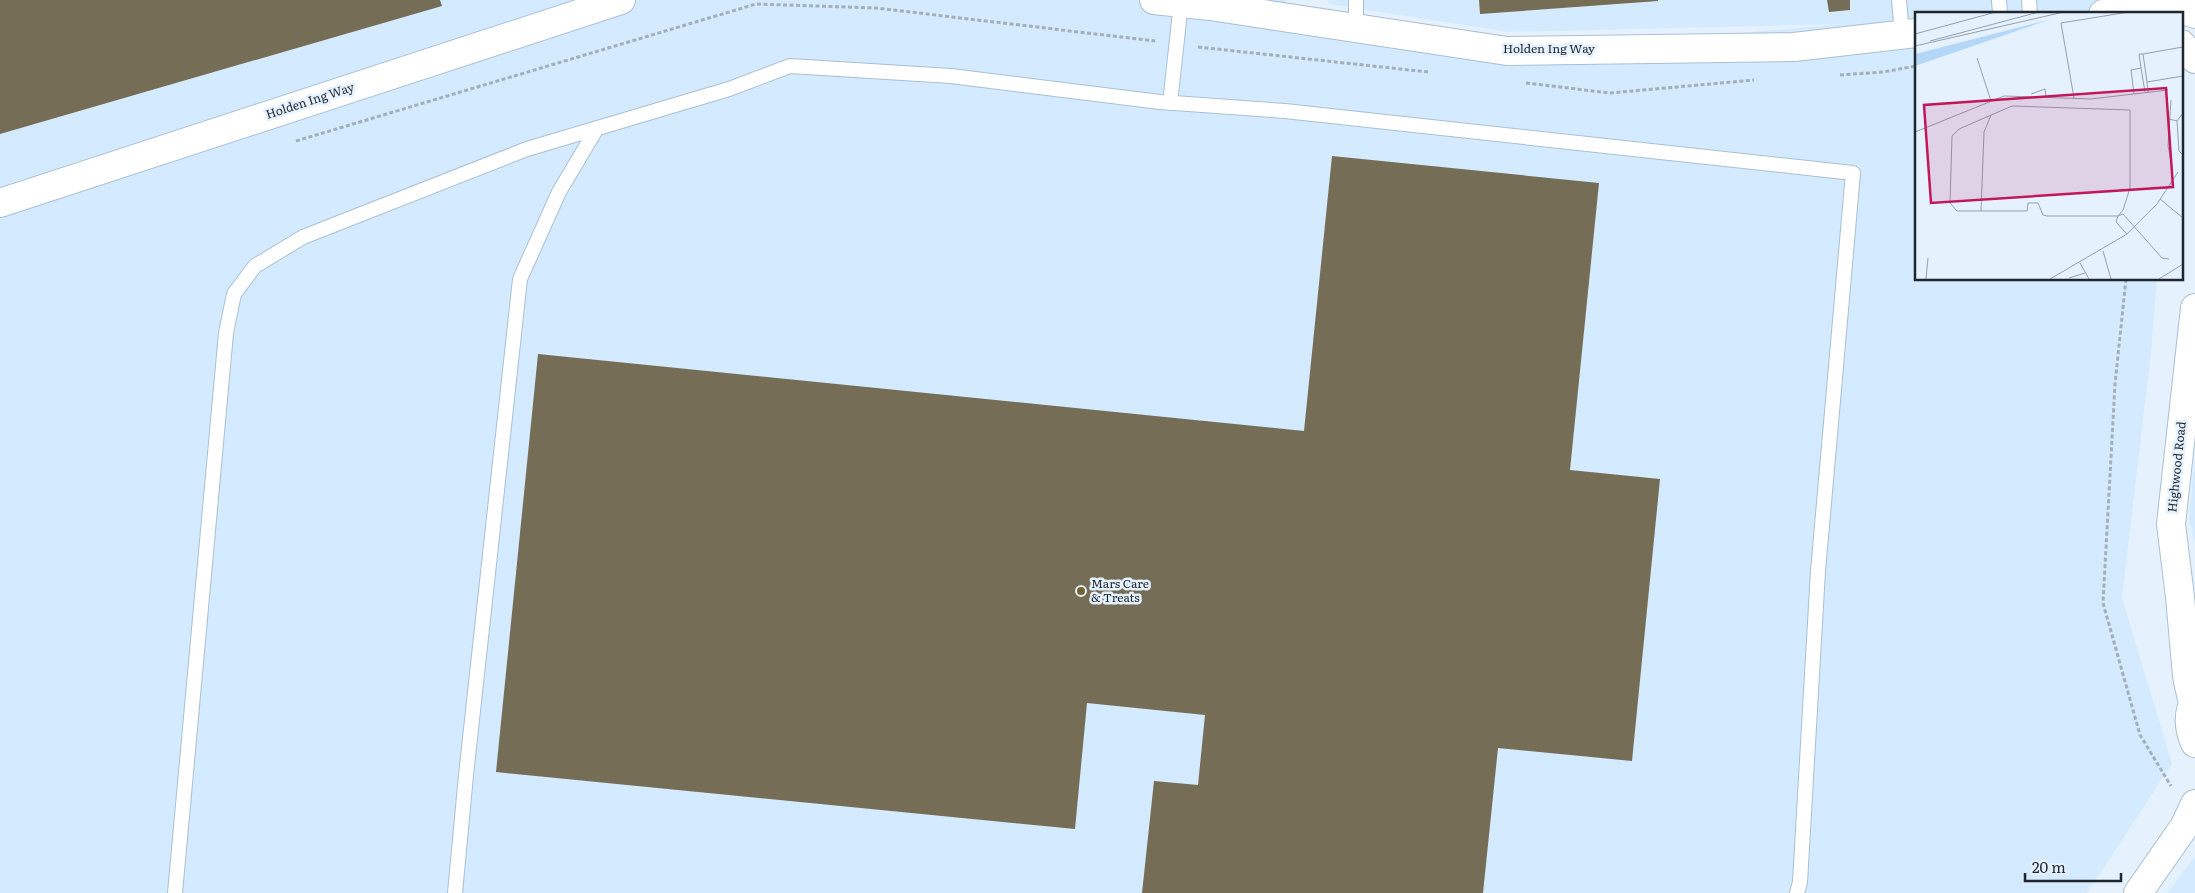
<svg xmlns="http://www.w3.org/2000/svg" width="2195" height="893" font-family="Literata,serif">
	<rect width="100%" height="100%" fill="#e5f2fe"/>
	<path fill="#d4eaff" d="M0,0H1286L1285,13L1552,50L1842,24L1509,32L1329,4L1327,0H2180L2178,14H1916V279H2157L2151,352L2122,598L2172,764L2087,893H0Z
		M2195,455V543L2189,519Z
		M2195,856V893H2167L2172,887Z"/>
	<path fill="#756d56" d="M0,0H440L442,6L0,134Z
		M1479,0H1658V1L1480,14Z
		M1827,0H1850V10L1829,12Z
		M1332,156L1599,183L1570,470L1660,479L1632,761L1498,748L1483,893H1142L1154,781L1198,785L1205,715L1087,703L1075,829L496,772L538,354L1304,431Z"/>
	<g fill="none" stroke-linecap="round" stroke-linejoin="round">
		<defs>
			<path id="lane" d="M1899,0L1902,34
				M1999,0L2000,14
				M2029,0L2030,14
				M1356,28V0
				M1170,103L1181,3
				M175,893L226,333L234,294L255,266L303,237L527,149L729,89L790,66L951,76L1160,102L1285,111L1853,173L1818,571L1800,882L1797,893
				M455,893L466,775L520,279L559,192L597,128"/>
			<path id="street" d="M1154,0L1210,6L1507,51L1794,47L1916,33
				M2103,14C2129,11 2171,4 2195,14
				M2181,44L2195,59
				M0,203L621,0
				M2195,701C2187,713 2189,730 2195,743
				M2193,704L2187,676L2180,597L2171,524L2195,308
				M2138,893L2184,827L2195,804"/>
		</defs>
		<use href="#lane" stroke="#aabfd2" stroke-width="16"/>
		<use href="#street" stroke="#aabfd2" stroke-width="30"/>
		<path stroke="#a3afb9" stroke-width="3" stroke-dasharray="4 2.5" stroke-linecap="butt" d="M1198,47L1428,72
			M1840,75L1883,72L1916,66
			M1526,83L1610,93L1754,80
			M296,141L756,4L876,8L1155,41
			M2126,279L2115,384L2103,603L2140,735L2171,786"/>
		<use href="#lane" stroke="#fff" stroke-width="14"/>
		<use href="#street" stroke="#fff" stroke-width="28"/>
	</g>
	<circle fill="#746331" stroke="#e5f2fe" stroke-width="2" cx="1081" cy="591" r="5"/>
	<g text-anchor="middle" stroke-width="5" stroke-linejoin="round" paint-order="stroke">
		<g font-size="12" fill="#1e262e" stroke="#e5f2fe">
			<text x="1549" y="53">Holden Ing Way</text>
			<text transform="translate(310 101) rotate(-18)" y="4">Holden Ing Way</text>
			<text transform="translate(2177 467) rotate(-84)" y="4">Highwood Road</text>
		</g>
		<g font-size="12" fill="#1e262e" stroke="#e5f2fe" text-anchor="start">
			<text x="1091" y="588">Mars Care<tspan x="1091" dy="14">&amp; Treats</tspan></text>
		</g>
	</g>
	<g transform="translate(1915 12)">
		<rect width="268" height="268" fill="#e5f2fe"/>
		<path d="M136,7L0,54V42Z" fill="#b4d7f8"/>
		<path fill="none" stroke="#95a0ab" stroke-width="1" d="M0,22L81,0M15,29L124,0M0,34L149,0M228,42L268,35M228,42L232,70M62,46L76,89M226,56L224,42H228M233,80L232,70L268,64M116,82L130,77L131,84M219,82L216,58L226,56L230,80M159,86L146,11L214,0M256,88L253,134L257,154M97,94L215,98V176L208,198L203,204H132L128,203L123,191H113L112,199H42L35,191L37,124L44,117ZM254,107L262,109L268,101M262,109L264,139L268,143M0,120L89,84L176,87L253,78M245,187L268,206M66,199L69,120L76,103M212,222L201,210L203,204L208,202L247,246L254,247M188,239L196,267M165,251L174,267M154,266L170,261M11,267L13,246M135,267L212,222L242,192L263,160M244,267L268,252"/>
		<path fill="#c2185b" fill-opacity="0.15" stroke="#c2185b" stroke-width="2.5" d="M251,76L258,175L16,191L9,93Z"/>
		<rect width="268" height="268" fill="none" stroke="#1e262e" stroke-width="2.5"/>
	</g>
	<path d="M2025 873v8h96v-8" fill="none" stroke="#1e262e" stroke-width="2.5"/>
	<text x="2032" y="873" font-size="15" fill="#1e262e" stroke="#e5f2fe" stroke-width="4" paint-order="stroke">20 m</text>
</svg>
